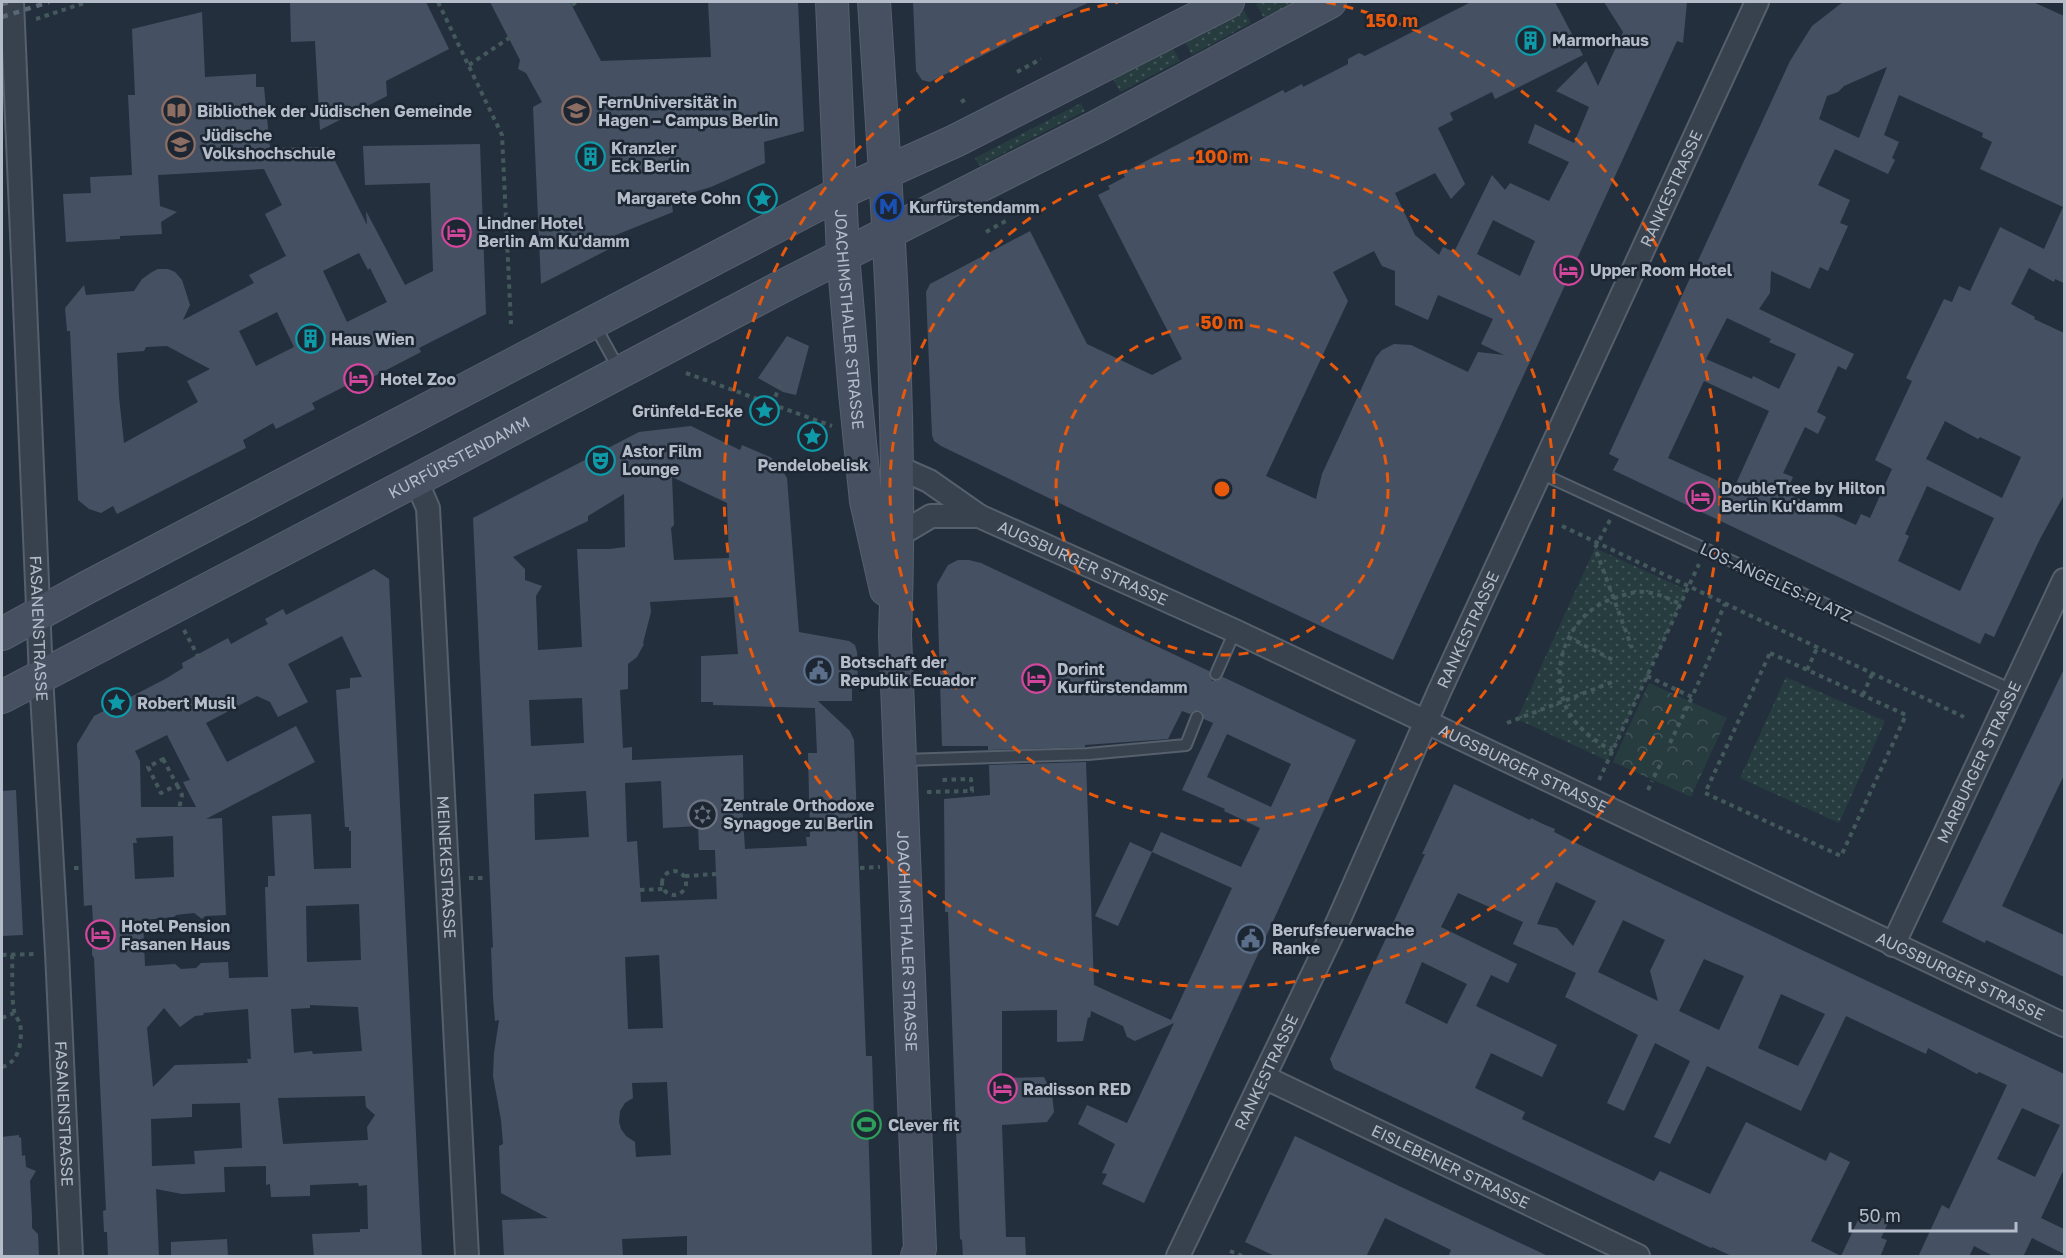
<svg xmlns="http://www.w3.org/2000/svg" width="2066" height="1258" font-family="'Golos Text',sans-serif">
	<defs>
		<pattern id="grass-dots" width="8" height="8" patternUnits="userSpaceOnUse" patternTransform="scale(1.5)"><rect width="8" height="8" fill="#263c3f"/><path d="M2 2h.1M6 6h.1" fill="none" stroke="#435659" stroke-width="1.8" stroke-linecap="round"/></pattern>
		<pattern id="forest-crowns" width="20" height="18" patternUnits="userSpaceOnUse" patternTransform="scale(1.5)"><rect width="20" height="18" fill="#263c3f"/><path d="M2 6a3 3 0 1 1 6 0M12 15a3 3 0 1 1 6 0" fill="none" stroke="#435659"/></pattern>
	</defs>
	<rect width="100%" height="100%" fill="#242f3e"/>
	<path fill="url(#grass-dots)" d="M1260,2H1296L1264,18L1256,4Z
		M1244,10L1251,23L1192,55L1185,42Z
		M1173,48L1180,61L1120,92L1113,79Z
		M1081,103L1085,111L979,166L975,158Z
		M1595,548L1687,590L1608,761L1517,719Z
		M1786,677L1885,721L1839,823L1740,778Z"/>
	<path fill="url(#forest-crowns)" d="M1649,683L1727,718L1691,797L1613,762Z"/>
	<path fill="#455162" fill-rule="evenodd" d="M290,2H426L449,49L386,81L387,96L320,130L315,41L291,42Z
		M490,2H570L601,61L711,57L708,2H798L804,131L764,142L765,163L711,187L671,199L673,212L611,237L615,246L541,284L533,107L542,102L526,73L518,69L520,60Z
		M913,2H1090L1042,24L1043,25L930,82L922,80L916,71Z
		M1471,2H1555L1583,55L1495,99L1492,92L1450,113L1453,120L1438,128L1465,184L1451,199L1435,173L1395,193L1415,235L1439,255L1443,247L1454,252L1492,175L1505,190L1510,183L1549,201L1569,162L1528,143L1535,124L1574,143L1589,107L1556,91L1586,61L1598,86L1623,32L1604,2H1687L1683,43L1677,41L1393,660L1080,513L941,446L934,441L932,435L926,292L930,284L1030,231L1087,344L1152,375L1182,359L1098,195L1110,189L1108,186L1125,177L1123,173L1194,136L1283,90L1285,93L1302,84L1303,87L1348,64V59L1359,53L1365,56ZM1493,220L1535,241L1520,276L1477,254ZM1374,251L1382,266L1395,271V305L1428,320L1438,295L1493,319L1481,344L1504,355L1478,352L1468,372L1411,345L1394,344L1382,350L1376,357L1322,474L1316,499L1266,476L1348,301L1333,272Z
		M1843,2H2033L2064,16V283L2055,279L2054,282L2029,268L2011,304L2035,317L2034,319L2064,333V495L2040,539L1994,637L1985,633L1980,644L1613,470L1619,459L1609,454L1790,61L1812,26ZM1887,67L1859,138L1819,119L1827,96L1838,92L1844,86ZM1899,95L1983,133L1982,137L1992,142L1980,169L2063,207L2044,249L2000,227L1970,291L1959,286L1952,302L1944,299L1906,378L1912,381L1875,460L1892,469L1870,518L1861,514L1856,525L1786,493L1793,477L1783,473L1805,427L1818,434L1826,417L1817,412L1838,366L1846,370L1854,354L1759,309L1770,293L1771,271L1810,289L1820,267L1828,271L1848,226L1840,223L1850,200L1818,185L1835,149L1888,174L1895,160L1892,158L1899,142L1884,135ZM1727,318L1771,339L1769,342L1796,354L1779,389L1753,376L1752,379L1706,359ZM1704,381L1769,411L1734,488L1668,458ZM1945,421L1978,439L1980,437L2021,457L2002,498L1926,459ZM1927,486L1994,518L1960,591L1898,561L1909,536L1905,534Z
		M202,12L205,77L256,74V87H264L270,148L328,147L367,225L366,211L405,285L433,271L430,183L365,185L363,146L480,144L486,314L419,348L421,352L369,379L367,375L312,403L315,409L276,429L273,423L243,440L246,448L117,514L113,506L101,513L89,509L78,500L70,331H67L65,308L84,285L86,295L134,291L142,279L152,272L158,269H168L175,272L182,280L190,305L183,320L254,283L249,275L286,256L265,214L282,205L264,169L158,175L160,206L177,212L161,222L162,234L120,236V239L66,242L63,194L91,193L90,177L132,175L128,95H135L132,29ZM359,253L368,270L370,268L387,302L347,322L323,271ZM277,312L294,347L256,366L239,331ZM167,346L210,369L187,381L198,402L124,443L119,397L117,353L144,351L146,347Z
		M787,336L809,346L796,395L783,392L758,378Z
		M691,426L740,450L742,445L770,457L778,463L787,478L799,632L849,641L855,645L857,652L858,687L852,686V701H818L850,731L854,740L866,1056H872L874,1117L868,1118L872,1257H687V1236L622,1239L623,1257H504L502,1220L548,1218L501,1193L499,1146L503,1144L501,1120L493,1076L494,1053L499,1020L495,1021L493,997L491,947L493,948L473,518L639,432ZM672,477L727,503L729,558L674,560L671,528L674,525ZM624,494L625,547L609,549H577L582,647L538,650L536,596L542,586L525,580V569L513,557L588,521V516ZM733,597L738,654L701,656V702H713V705L815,708L817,753H808L810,837H806L807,846L745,849L742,802H744L743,755L632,760V747L623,748L620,690L628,689V664L637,657L644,644L643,643L651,612L650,602ZM582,698L584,743L531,746L529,700ZM661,781L663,828L698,826L699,850H715L717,899L641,902L637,841L627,842L625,783ZM586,791L589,837L535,840L534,794ZM659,955L663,1028L628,1029L625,957ZM667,1082L671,1155L636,1157L635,1142L626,1136L621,1129L619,1122L620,1111L625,1103L633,1098L632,1083Z
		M958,560H969L981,563L1209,671V675L1212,681H1217L1223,677L1356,740L1144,1203L1102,1184L1107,1174L1102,1173L1115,1144L1078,1124L1087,1105L1127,1123L1174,1023L1135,1041L1127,1037L1123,1026L1091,1011L1090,1018L1088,1017L1083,1041L1057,1042V1010L1002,1011V1078L1044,1077L1052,1094L1054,1112L1047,1122L1002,1125L1006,1237H1025L1026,1257H963L962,1240L960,1239L948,912H945L944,799L990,795L989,765L1086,762L1094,985L1171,1020L1232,888L1152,852L1161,832L1241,867L1260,828L1224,811L1225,809L1182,790L1213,723L1204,719L1203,713L1199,710L1193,711L1190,714L1182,711L1168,739L1085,745V747L988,750V746H942L937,584L948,565ZM1227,734L1291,764L1271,807L1207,777Z
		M374,569L389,579L422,1257H314L312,1234L360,1232V1229H368L367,1185L359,1186L358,1183L310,1185V1196L271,1197L270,1184L266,1185V1166L224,1167L225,1192L182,1194L156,1189L159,1257H108L107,1232H104L103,1211L106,1210L94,958L92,955V944L94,942L92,905L84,906L77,744L94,716L167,678L183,668L182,663L228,638L231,644L249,634L268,624L265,619L283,609L286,615ZM342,636L362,677L350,678V688L336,690L345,827H349V831H351V868L314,869L311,814L272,816L275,876H268V887H265L268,977L229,978L228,962L201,963L196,968L181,969L175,964L145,966L143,920L174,917L176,915L194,913L202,919L205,916L226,915L222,818L206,819L315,762L296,726L227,762L206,723L257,696L270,702L278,717L308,702L288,664ZM167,735L190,780L183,782L196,807H141L140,761L135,751ZM173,836L174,877L135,879L133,843H137L136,838ZM359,904L361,960L307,962L306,906ZM310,1005L358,1007L362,1051L313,1054L312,1051L294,1053L291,1009L310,1008ZM164,1008L180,1027L195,1016L204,1015L203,1013L248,1009L251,1059H247L248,1063L175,1065L153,1087L147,1028ZM365,1096L366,1107L375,1115L367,1127L368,1140L283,1144L278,1098ZM240,1103L242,1148L194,1151L195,1164L152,1166L151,1119L192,1117V1104Z
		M2064,669V775L2002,906L2064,935V977L1986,940L1985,943L1942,922Z
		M1454,784L1530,820L1531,818L1543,824L1555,829L1554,832L1578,844L2064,1074V1169L2041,1218L2064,1229V1254L2032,1238L2023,1257H1995L1974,1246L1969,1257H1918L1942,1205L1949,1209L2007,1085L1979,1072L1977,1074L1928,1048L1926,1054L1846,1016L1801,1111L1707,1066L1670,1144L1654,1137L1690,1061L1655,1043L1624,1111L1607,1103L1638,1035L1565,997L1576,973L1513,944L1523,922L1458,893L1441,927L1517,964L1508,983L1491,975L1476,1006L1557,1045L1542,1077L1491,1053L1475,1088L1525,1112L1522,1119L1654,1181L1660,1171L1710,1194L1746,1122L1826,1161L1830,1152L1850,1162L1811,1241L1841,1256L1859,1218L1862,1219L1866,1210L1889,1221L1881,1238L1887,1240L1880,1257H1734L1712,1247L1711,1248L1334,1069L1330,1059L1425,854H1422ZM1556,882L1596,901L1573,946L1557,928L1537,924ZM1623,920L1665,940L1650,971L1658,1001L1598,972ZM1704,959L1744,976L1719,1030L1679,1011ZM1422,962L1467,984L1447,1024L1405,1003ZM1781,994L1825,1014L1798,1066L1758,1048ZM2022,1108L2060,1125L2035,1177L1997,1159Z
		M16,790L23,935L2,936V791Z
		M1130,842L1152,852L1118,926L1095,916Z
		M19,1135V1138L21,1137L22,1156L25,1155L26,1167L36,1171L30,1181L32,1217V1228L38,1234L39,1257H2V1137Z
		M1295,1136L1399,1186L1550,1257H1448L1451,1250L1385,1218L1366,1257H1277L1245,1242Z
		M227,1239L228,1257H171V1242Z"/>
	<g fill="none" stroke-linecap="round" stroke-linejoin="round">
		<defs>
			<path id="lane" d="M594,324L620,371
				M1540,473L2012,690
				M1216,674L1235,631
				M904,760L1088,754L1186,745L1197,717"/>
			<g id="street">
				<path id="s1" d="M12,2L41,676L57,952L71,1256"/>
				<path id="s2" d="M897,467L929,481L979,516L1235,631L2064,1025"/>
				<path id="s3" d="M416,480L428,508L467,1256"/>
				<path d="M899,535L931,516H979"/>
				<path id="s4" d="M1893,945L2064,580"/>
				<path id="s5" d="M1264,1077L1638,1256"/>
				<path id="s6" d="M1178,1256L1336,926L1439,692L1757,2"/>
			</g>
			<g id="secondary">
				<path id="s7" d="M832,2L843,255L855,393L866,501L886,590"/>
				<path id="s8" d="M874,2C888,212 903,424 895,635L920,1249L917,1256"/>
				<path d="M2,634L86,588L840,193L955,141L1228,2"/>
				<path id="s9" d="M2,697L416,480L781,287L1098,126L1330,2"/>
			</g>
		</defs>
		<use href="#lane" stroke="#565f6c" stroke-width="14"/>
		<use href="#street" stroke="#565f6c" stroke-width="26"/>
		<use href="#secondary" stroke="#565f6c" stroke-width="34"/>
		<path stroke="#44595c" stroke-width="4" stroke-dasharray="4.5 4.5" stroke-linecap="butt" d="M438,2L502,135L511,324
			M572,5L576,2
			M36,19L87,2
			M469,65L509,38
			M1017,72L1041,59
			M961,102L966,99
			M986,232L1009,219
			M686,373L832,426
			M772,405L780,385
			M1610,520L1595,548L1632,648
			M1562,526L1964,717
			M184,630L200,660
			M1568,637L1615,661
			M1770,653L1906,715L1841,856L1705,793Z
			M1807,670L1817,648
			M1647,676L1692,697L1720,634L1713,631L1725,604
			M1863,695L1872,674
			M1507,723L1615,681
			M1670,743L1692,697
			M1613,751C1592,740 1570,723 1563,699C1550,657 1575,608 1618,597C1627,594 1636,591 1645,592C1658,593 1669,599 1680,604
			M163,759L177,785L161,793L148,767Z
			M1654,777L1661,763
			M1599,780L1699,564
			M177,785L182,795L179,809L177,808
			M1648,790L1652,781
			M927,792L972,791L971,779L939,780
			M74,868H83
			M860,868L880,867
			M662 883a12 12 0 1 1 24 0a12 12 0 1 1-24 0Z
			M685,876L716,874
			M469,878H486
			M640,890L664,889
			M2,955L36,954
			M2,1018L14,1013
			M2,1067C19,1063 23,1040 20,1024C19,1020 15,1016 14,1011C11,993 13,973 12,955
			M1230,1251L1242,1256"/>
		<use href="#lane" stroke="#38414e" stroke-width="10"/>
		<use href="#street" stroke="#38414e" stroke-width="22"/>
		<use href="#secondary" stroke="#465061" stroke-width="32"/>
		<path stroke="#5a6575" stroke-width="4.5" stroke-dasharray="6 6" stroke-linecap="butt" d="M2,4L10,2
			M2,17L49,2"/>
	</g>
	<g fill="none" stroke="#e8590c" stroke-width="3" stroke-dasharray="10 8">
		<circle cx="1222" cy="489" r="166"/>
		<circle cx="1222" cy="489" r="332"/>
		<path d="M1326 2A498 498 0 1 1 1118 2"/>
	</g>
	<defs>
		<symbol id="building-ring" viewBox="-11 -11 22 22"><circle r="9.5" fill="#1d2633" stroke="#0f9aa8" stroke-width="1.5"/><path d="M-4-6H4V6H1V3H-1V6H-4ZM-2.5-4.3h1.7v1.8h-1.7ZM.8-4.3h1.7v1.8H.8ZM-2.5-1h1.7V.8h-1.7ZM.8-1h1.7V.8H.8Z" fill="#0f9aa8"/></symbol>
		<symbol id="library-ring" viewBox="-11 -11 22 22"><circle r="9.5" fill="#1d2633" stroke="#8d6e63" stroke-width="1.5"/><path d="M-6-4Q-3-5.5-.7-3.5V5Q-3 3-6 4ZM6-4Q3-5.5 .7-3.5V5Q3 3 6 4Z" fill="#8d6e63"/></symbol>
		<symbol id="university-ring" viewBox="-11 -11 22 22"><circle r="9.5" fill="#1d2633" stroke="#8d6e63" stroke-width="1.5"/><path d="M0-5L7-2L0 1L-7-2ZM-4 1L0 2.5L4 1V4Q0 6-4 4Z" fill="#8d6e63"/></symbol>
		<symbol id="sight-ring" viewBox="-11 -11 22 22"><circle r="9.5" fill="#1d2633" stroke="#0f9aa8" stroke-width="1.5"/><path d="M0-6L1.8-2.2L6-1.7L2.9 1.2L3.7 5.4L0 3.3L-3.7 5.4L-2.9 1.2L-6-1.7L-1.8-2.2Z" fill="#0f9aa8"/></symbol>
		<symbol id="metro-ring" viewBox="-11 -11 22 22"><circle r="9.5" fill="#1d2633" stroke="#1a4fb4" stroke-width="1.5"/><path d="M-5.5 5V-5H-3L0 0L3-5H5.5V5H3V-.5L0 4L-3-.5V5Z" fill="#1a4fb4"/></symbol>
		<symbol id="hotel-ring" viewBox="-11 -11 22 22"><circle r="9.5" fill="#1d2633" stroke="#d1479c" stroke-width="1.5"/><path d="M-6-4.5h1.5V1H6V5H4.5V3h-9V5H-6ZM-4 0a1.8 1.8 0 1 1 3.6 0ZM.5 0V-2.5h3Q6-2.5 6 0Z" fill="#d1479c"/></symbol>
		<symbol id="theatre-ring" viewBox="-11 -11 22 22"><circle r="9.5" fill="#1d2633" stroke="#0f9aa8" stroke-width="1.5"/><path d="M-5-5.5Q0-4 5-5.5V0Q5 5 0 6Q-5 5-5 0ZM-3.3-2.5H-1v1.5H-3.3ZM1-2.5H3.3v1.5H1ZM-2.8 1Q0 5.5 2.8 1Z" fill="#0f9aa8"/></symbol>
		<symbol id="civic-ring" viewBox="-11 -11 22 22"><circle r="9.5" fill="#1d2633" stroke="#5c6f8a" stroke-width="1.5"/><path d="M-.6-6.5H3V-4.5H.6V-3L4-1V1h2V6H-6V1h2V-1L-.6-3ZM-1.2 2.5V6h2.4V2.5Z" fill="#5c6f8a"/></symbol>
		<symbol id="synagogue-ring" viewBox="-11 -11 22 22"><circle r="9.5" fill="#1d2633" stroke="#6b7280" stroke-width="1.5"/><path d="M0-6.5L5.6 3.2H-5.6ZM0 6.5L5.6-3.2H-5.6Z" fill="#6b7280"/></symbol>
		<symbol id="stadium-ring" viewBox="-11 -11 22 22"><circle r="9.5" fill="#1d2633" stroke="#2e9e5b" stroke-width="1.5"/><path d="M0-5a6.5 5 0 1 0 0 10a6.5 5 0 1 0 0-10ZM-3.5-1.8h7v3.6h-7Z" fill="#2e9e5b"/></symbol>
	</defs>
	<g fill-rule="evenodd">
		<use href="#building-ring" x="1514" y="24" width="33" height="33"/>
		<use href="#library-ring" x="160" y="94" width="33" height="33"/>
		<use href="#university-ring" x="560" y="94" width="33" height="33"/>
		<use href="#university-ring" x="164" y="128" width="33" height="33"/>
		<use href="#building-ring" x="574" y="140" width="33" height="33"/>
		<use href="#sight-ring" x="746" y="182" width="33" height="33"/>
		<use href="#metro-ring" x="872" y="190" width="33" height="33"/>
		<use href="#hotel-ring" x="440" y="216" width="33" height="33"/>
		<use href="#hotel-ring" x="1552" y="254" width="33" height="33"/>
		<use href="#building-ring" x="294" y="322" width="33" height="33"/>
		<use href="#hotel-ring" x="342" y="362" width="33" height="33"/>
		<use href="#sight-ring" x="748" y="394" width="33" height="33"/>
		<use href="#sight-ring" x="796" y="420" width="33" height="33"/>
		<use href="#theatre-ring" x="584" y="444" width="33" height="33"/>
		<use href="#hotel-ring" x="1684" y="480" width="33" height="33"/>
		<use href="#civic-ring" x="802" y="654" width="33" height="33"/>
		<use href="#hotel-ring" x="1020" y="662" width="33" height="33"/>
		<use href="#sight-ring" x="100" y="686" width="33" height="33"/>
		<use href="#synagogue-ring" x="686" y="798" width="33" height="33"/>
		<use href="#hotel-ring" x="84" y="918" width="33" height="33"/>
		<use href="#civic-ring" x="1234" y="922" width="33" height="33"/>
		<use href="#hotel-ring" x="986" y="1072" width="33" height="33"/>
		<use href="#stadium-ring" x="850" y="1108" width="33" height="33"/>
	</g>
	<g text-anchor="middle" stroke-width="5" stroke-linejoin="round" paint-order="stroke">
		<g font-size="16" font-weight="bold" fill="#b4bcc9" stroke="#1d2633" text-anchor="start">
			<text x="1552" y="46">Marmorhaus</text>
			<text x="598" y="108">FernUniversität in<tspan x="598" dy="18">Hagen – Campus Berlin</tspan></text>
			<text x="197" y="117">Bibliothek der Jüdischen Gemeinde</text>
			<text x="202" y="141">Jüdische<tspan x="202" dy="18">Volkshochschule</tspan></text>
			<text x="611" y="154">Kranzler<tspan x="611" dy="18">Eck Berlin</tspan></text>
			<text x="741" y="204" text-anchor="end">Margarete Cohn</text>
			<text x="909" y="213">Kurfürstendamm</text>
			<text x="478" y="229">Lindner Hotel<tspan x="478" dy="18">Berlin Am Ku'damm</tspan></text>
			<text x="1590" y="276">Upper Room Hotel</text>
			<text x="331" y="345">Haus Wien</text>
			<text x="380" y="385">Hotel Zoo</text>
			<text x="743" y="417" text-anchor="end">Grünfeld-Ecke</text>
			<text x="622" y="457">Astor Film<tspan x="622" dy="18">Lounge</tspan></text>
			<text x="813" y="471" text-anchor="middle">Pendelobelisk</text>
			<text x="1721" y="494">DoubleTree by Hilton<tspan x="1721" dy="18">Berlin Ku'damm</tspan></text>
			<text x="840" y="668">Botschaft der<tspan x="840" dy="18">Republik Ecuador</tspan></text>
			<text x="1057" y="675">Dorint<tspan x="1057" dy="18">Kurfürstendamm</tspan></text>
			<text x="137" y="709">Robert Musil</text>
			<text x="723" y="811">Zentrale Orthodoxe<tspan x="723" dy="18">Synagoge zu Berlin</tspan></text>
			<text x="121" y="932">Hotel Pension<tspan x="121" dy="18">Fasanen Haus</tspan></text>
			<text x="1272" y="936">Berufsfeuerwache<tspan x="1272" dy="18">Ranke</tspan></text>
			<text x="1023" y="1095">Radisson RED</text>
			<text x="888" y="1131">Clever fit</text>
		</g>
		<g font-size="16" fill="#b4bcc9" stroke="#1d2633">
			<text dy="6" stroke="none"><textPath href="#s6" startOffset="1176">RANKESTRASSE</textPath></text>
			<text dy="6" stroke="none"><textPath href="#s7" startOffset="318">JOACHIMSTHALER STRASSE</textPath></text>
			<text dy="6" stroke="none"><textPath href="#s9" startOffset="516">KURFÜRSTENDAMM</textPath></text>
			<text dy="6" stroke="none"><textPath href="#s2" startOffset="210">AUGSBURGER STRASSE</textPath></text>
			<text transform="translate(1776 582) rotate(25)" y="6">LOS-ANGELES-PLATZ</text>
			<text dy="6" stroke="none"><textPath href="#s1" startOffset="627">FASANENSTRASSE</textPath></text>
			<text dy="6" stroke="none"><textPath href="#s6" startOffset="690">RANKESTRASSE</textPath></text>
			<text dy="6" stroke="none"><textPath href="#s4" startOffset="202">MARBURGER STRASSE</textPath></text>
			<text dy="6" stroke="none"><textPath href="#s2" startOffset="696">AUGSBURGER STRASSE</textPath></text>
			<text dy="6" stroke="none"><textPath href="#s3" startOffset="390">MEINEKESTRASSE</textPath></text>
			<text dy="6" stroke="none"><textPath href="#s8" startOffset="940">JOACHIMSTHALER STRASSE</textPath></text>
			<text dy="6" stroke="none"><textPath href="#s2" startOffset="1180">AUGSBURGER STRASSE</textPath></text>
			<text dy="6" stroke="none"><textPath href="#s6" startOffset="204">RANKESTRASSE</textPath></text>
			<text dy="6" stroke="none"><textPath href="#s1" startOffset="1113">FASANENSTRASSE</textPath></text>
			<text dy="6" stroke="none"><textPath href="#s5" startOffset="207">EISLEBENER STRASSE</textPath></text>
		</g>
	</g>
	<circle cx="1222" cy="489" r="9" fill="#e8590c" stroke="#1d2633" stroke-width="3"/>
	<g font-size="18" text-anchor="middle" font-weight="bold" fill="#e8590c" stroke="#1d2633" stroke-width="5" stroke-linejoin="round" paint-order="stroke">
		<text x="1392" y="27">150 m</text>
		<text x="1222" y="163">100 m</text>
		<text x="1222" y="329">50 m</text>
	</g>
	<rect width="2066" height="1258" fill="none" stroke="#b4bcc9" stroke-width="6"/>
	<path d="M1850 1222v9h166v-9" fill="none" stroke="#b4bcc9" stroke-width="3"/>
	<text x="1859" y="1222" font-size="18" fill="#b4bcc9" stroke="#1d2633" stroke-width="4.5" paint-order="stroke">50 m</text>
</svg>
